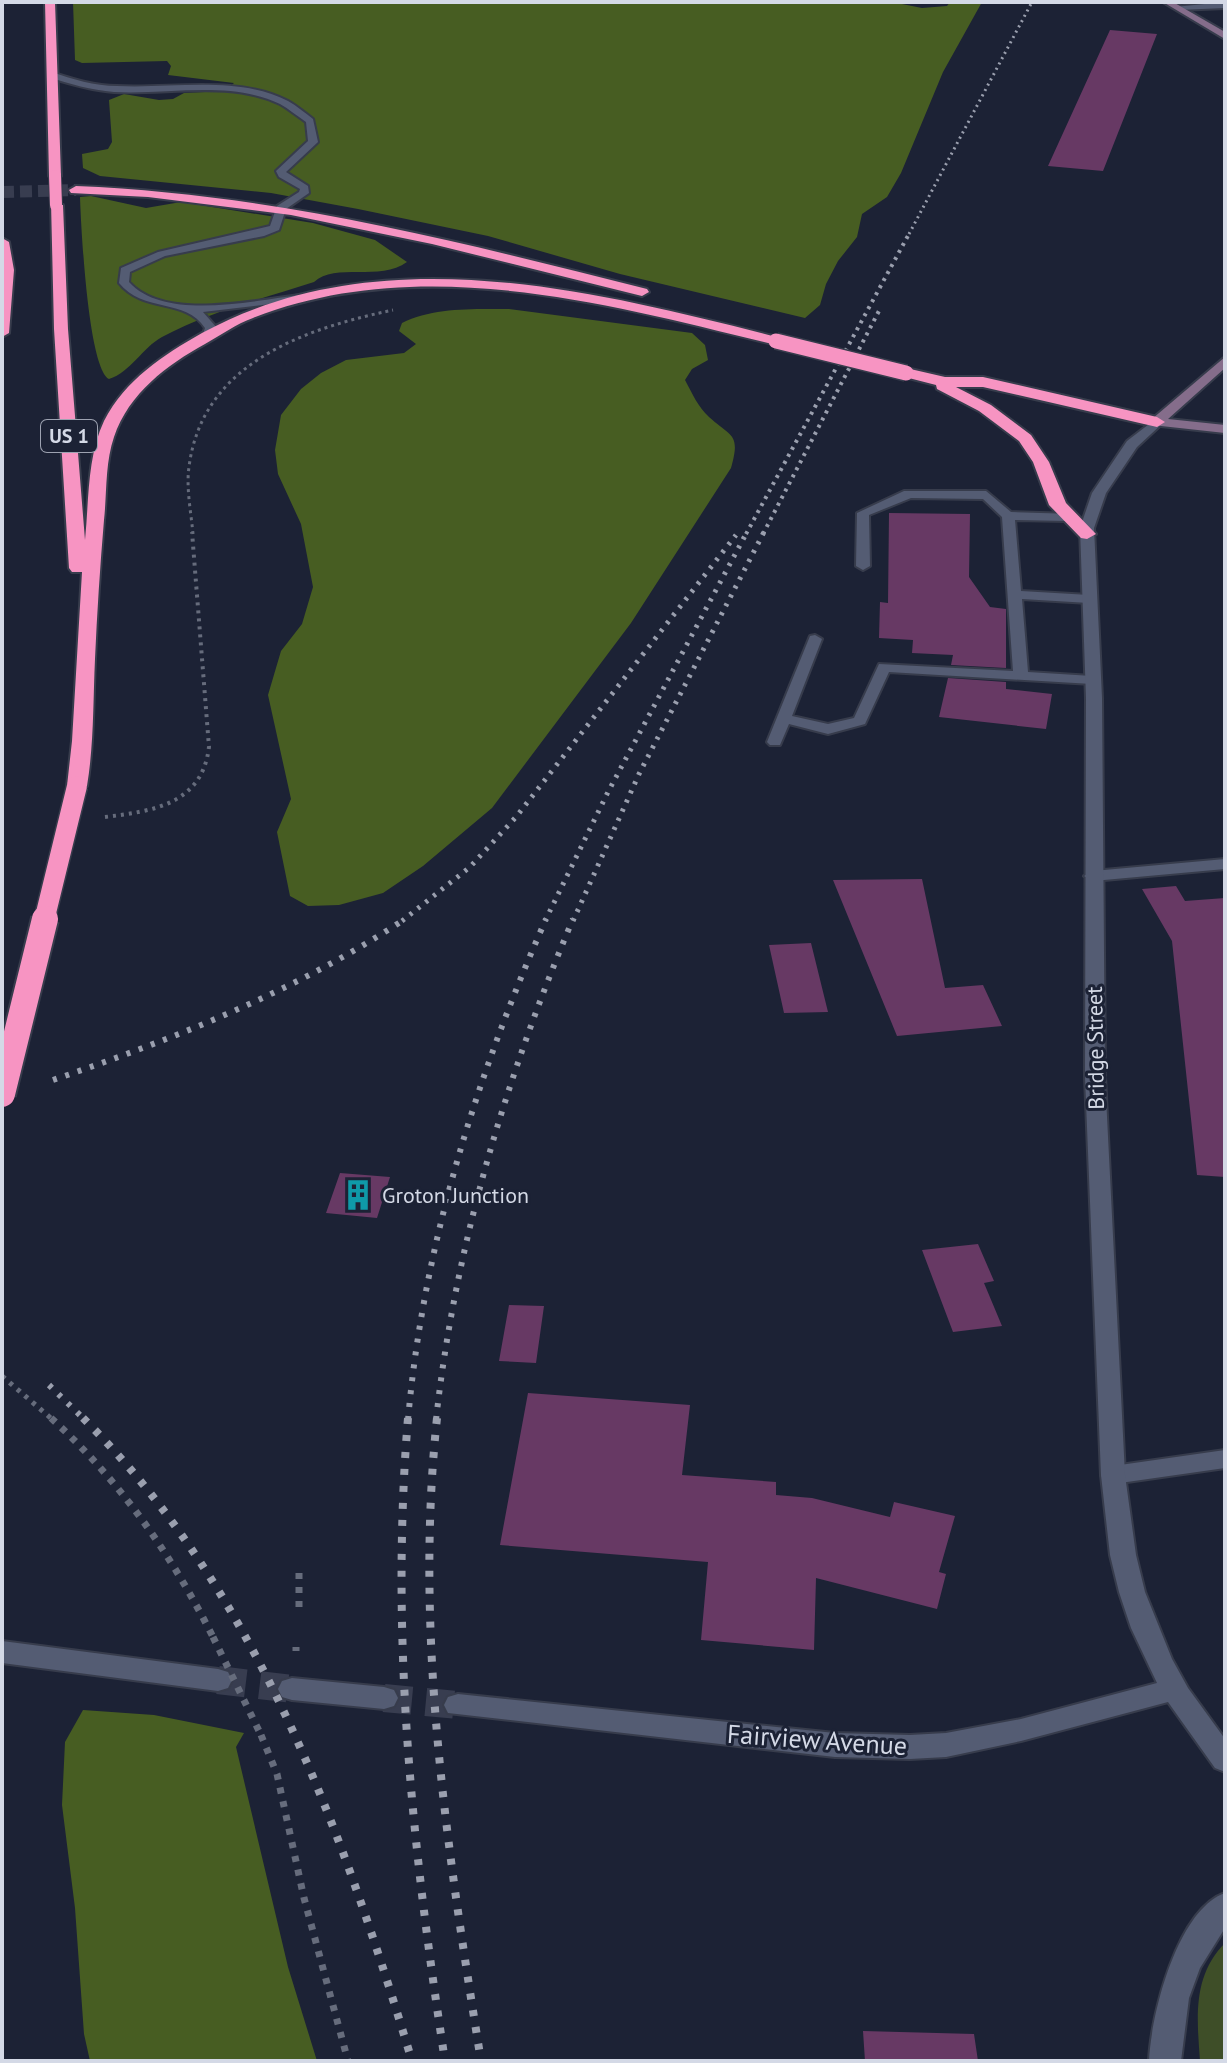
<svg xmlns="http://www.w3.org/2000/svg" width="1227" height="2063" font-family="'PT Sans',sans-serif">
	<rect width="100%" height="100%" fill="#1c2235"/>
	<path fill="#3e4e28" d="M1225,1943V2061H1200C1197,2019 1192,1976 1225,1943Z"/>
	<path fill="#475d22" d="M73,2H892L922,8L947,6L950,2H982L943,72L901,173L887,197L862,214L857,237L838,261L826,284L820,305L805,318L620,274L488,236L358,209L271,193L100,176L83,168L82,154L108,149L112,142L109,100L124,94L159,100L173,99L184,93L225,91L234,83L168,75L171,66L167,61L82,63L75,60Z
		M91,196L146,208L181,202L313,223L375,240L407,262C380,282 335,262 314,282C262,299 211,311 162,337C142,348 131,372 109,379C88,368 81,225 80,197Z
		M509,309L692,333L705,345L708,360L692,369L685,380C692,393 698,407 709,417C731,437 741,433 731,468L631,623L492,808L423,866L383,893L339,905L308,906L290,896L277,832L291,799L268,695L281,651L302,624L313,587L301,524L278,474L275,450L281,415L301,389L321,373L346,360L404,353L416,344L399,331L402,323C433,307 475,309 509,309Z
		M83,1710L154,1715L244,1733L236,1747L288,1967L317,2061H90L84,2034L75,1908L62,1805L65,1742Z"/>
	<path fill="#673964" d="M1110,30L1157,34L1103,171L1048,166Z
		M889,513L970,514L969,577L990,607L1006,609V668L951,665L953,655L912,653L913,640L879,638L880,602L888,603Z
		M948,678L1006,682V689L1052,694L1046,729L939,717Z
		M922,879L945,988L983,985L1002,1026L897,1036L833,880Z
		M1176,886L1185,901L1225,898V1177L1197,1175L1172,941L1142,889Z
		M811,943L828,1012L784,1013L769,945Z
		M340,1173L390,1177L377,1218L326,1213Z
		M978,1244L994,1281L984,1283L1002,1326L953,1332L922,1250Z
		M509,1305L544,1306L536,1363L499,1361Z
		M528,1393L690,1405L682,1475L776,1482V1495L812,1498L890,1517L894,1502L955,1516L939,1572L946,1574L937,1609L816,1578L814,1650L701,1640L708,1562L500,1545Z
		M863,2031L974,2034L978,2061H865Z"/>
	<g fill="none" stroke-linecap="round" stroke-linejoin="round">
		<path stroke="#383d50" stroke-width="28" stroke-dasharray="28 14" stroke-linecap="butt" d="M218,1680L292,1689
			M384,1698L458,1705"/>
		<path stroke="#383d50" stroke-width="12" stroke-dasharray="12 6" stroke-linecap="butt" d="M2,192L76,190"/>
		<defs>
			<path id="service" d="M51,72C73,79 94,86 117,86C171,89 238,75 288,101C297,106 305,113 313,119L318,142L286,172L308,186L309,193L286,209L279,230L264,236L165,256L130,272L129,282C165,322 254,300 301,295L306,298L305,300L203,312L217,328L213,336L209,337L203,334L205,328C186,298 143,313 119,283L121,268L158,252L270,226L277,206L299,192L300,189L279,177L276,171L308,141L306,122C297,116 289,109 280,104C230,80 168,95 114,92C91,90 70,84 48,77Z
				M904,491H986L1011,512L1073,514L1074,517L1068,521L1015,520L1021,591L1089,595L1096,599L1089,603L1022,599L1028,672L1092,676L1099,680L1092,684L889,672L865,724L828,734L789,724L780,745H770L767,742L810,636L815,635L822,639L792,716L828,724L854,718L879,664L1013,671L1002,517L983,499L911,498L869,515L870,566L863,570L856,566L857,513Z"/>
			<path id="minor" d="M1225,2V8L1178,10L1174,7Z
				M1225,859V869L1093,881L1084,876L1093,871Z
				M1225,1450V1468L1113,1484L1104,1482L1101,1475L1104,1468L1113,1466Z
				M1225,1893V1928L1200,1968L1189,1998L1181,2061H1149C1151,2015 1177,1910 1225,1893Z"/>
			<path id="tertiary" d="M1157,418L1164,422L1137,447L1106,493L1094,528L1102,698L1105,1077L1125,1475L1136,1555L1145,1592L1172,1659L1188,1688L1225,1739V1772L1215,1768L1168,1702L1021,1741L946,1757L910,1759L835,1757L448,1713L444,1705L448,1697L458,1694L835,1733L910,1735L946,1733L1021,1719L1157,1683L1131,1628L1119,1592L1110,1555L1101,1475L1085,1077L1086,698L1080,528L1092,493L1127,441Z
				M2,1641L218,1669L228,1672L232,1680L228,1688L218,1691L2,1663Z
				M292,1678L384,1687L394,1690L398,1698L394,1706L384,1709L292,1700L282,1697L278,1689L282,1681Z"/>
			<path id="secondary" d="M1163,2H1173L1225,32V39Z
				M1225,357V368L1168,419L1225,425V433L1152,425V419Z"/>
			<path id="motorway" d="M45,2H55L61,176L55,180L49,176Z
				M76,186C273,194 457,241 647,289L649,292L642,296L432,244L291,215L148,197L71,193L69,190Z
				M51,202L63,205L68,329L85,540C89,501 87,457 104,421C125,380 163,355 202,333C382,235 594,291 781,338L783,341L776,345C609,304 421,252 253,318C236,324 221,335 205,344C167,365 129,393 114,437C105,463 107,493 104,520C100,567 97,613 95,659C93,702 94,744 87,786L77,792L67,786L72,741L82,572H72L69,568L54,329Z
				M2,238L9,242L14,270L9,333L2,337Z
				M906,368L945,377H983L1157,417L1165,422L1157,427L983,387H956L991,405L1031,435L1049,462L1066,503L1096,534L1087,539L1081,538L1049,505L1033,462L1019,441L979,411L937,389L936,385L901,376V370Z"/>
		</defs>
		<use href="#service" stroke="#373c4c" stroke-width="4"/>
		<use href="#minor" stroke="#373c4c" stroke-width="4"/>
		<use href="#tertiary" stroke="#373c4c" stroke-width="4"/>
		<use href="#secondary" stroke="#373c4c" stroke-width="4"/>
		<use href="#motorway" stroke="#373c4c" stroke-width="4"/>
		<path stroke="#666c7c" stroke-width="3" stroke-dasharray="3 4" stroke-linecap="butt" d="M193,534C191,512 186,488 189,467C202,363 304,329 393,310"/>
		<path stroke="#666c7c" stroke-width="4" stroke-dasharray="3 5" stroke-linecap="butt" d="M105,817C154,811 202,804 209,747L192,532"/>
		<path stroke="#666c7c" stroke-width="5" stroke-dasharray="4 6" stroke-linecap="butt" d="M2,1376L53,1420"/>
		<path stroke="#666c7c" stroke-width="7" stroke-dasharray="6 8" stroke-linecap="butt" d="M51,1418C121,1482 171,1554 213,1637
			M299,1573V1608
			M296,1647V1651
			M261,1735L277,1774L304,1898L348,2061"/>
		<use href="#service" fill="#545c73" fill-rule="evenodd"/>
		<use href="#minor" fill="#545c73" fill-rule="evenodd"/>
		<use href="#tertiary" fill="#545c73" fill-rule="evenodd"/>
		<use href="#secondary" fill="#856d8b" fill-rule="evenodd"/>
		<use href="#motorway" fill="#f794c2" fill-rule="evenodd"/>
		<path stroke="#9a9fae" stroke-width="3" stroke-dasharray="2 4" stroke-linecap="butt" d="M909,234L1032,2"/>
		<path stroke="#9a9fae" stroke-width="4" stroke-dasharray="3 5" stroke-linecap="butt" d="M746,534L910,232
			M763,534L881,307"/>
		<path stroke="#9a9fae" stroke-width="5" stroke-dasharray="3 7" stroke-linecap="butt" d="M402,921L470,867L516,817L736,535
			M545,921L608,792L747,532
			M573,921L639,774L764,532"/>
		<path stroke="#9a9fae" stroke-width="6" stroke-dasharray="4 9" stroke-linecap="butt" d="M53,1080C176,1038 296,991 405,919
			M49,1385L85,1420
			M408,1420C423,1247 476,1077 546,919
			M436,1420C455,1247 505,1080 573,919"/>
		<path stroke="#9a9fae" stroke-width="8" stroke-dasharray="6 11" stroke-linecap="butt" d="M83,1418C258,1592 342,1830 412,2061
			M408,1418C390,1635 412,1847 445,2061
			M437,1418C414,1633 447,1849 481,2061"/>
		<defs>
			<path id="motorway-bridge-far3" d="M55,176L56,205"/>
			<path id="motorway-bridge-far2" d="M776,341L906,373"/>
			<path id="motorway-bridge-far1" d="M44,921L77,786"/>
			<path id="motorway-bridge" d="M2,1094L45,919"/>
		</defs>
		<use href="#motorway-bridge-far3" stroke="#373c4c" stroke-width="14" stroke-linecap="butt"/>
		<use href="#motorway-bridge-far2" stroke="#373c4c" stroke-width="18" stroke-linecap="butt"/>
		<use href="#motorway-bridge-far1" stroke="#373c4c" stroke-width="23" stroke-linecap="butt"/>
		<use href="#motorway-bridge" stroke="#373c4c" stroke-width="30" stroke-linecap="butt"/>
		<path stroke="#666c7c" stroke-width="7" stroke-dasharray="6 8" stroke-linecap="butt" d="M213,1637L261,1735"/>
		<use href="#motorway-bridge-far3" stroke="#f794c2" stroke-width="12"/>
		<use href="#motorway-bridge-far2" stroke="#f794c2" stroke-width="15"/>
		<use href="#motorway-bridge-far1" stroke="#f794c2" stroke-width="20"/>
		<use href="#motorway-bridge" stroke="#f794c2" stroke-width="26"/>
	</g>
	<defs>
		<symbol id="building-bare" viewBox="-9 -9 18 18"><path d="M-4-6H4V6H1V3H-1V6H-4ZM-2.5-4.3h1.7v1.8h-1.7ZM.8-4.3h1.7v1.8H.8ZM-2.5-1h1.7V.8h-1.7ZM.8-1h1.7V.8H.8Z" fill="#0f9aa8" stroke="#1c2235" stroke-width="2.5" paint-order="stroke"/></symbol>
	</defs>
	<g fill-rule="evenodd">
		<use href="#building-bare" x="336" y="1173" width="44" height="44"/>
	</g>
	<g text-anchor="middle" stroke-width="6" stroke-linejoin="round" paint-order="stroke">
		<rect fill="#1c2235" stroke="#9da2b1" stroke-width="2" x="41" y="420" width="56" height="32" rx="6"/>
		<g font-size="20" font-weight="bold" fill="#d4d9e6">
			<text x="69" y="443">US 1</text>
		</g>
		<g font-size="22" fill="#d4d9e6" stroke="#1c2235">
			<text transform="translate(1095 1048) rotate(-91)" y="8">Bridge Street</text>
		</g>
		<g font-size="22" fill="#d4d9e6" stroke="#1c2235" text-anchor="start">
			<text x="382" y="1203">Groton Junction</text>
		</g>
		<g font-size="26" fill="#d4d9e6" stroke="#1c2235">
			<text transform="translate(817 1740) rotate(4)" y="9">Fairview Avenue</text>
		</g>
	</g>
	<rect width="1227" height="2063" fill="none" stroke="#d4d9e6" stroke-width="8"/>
</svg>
